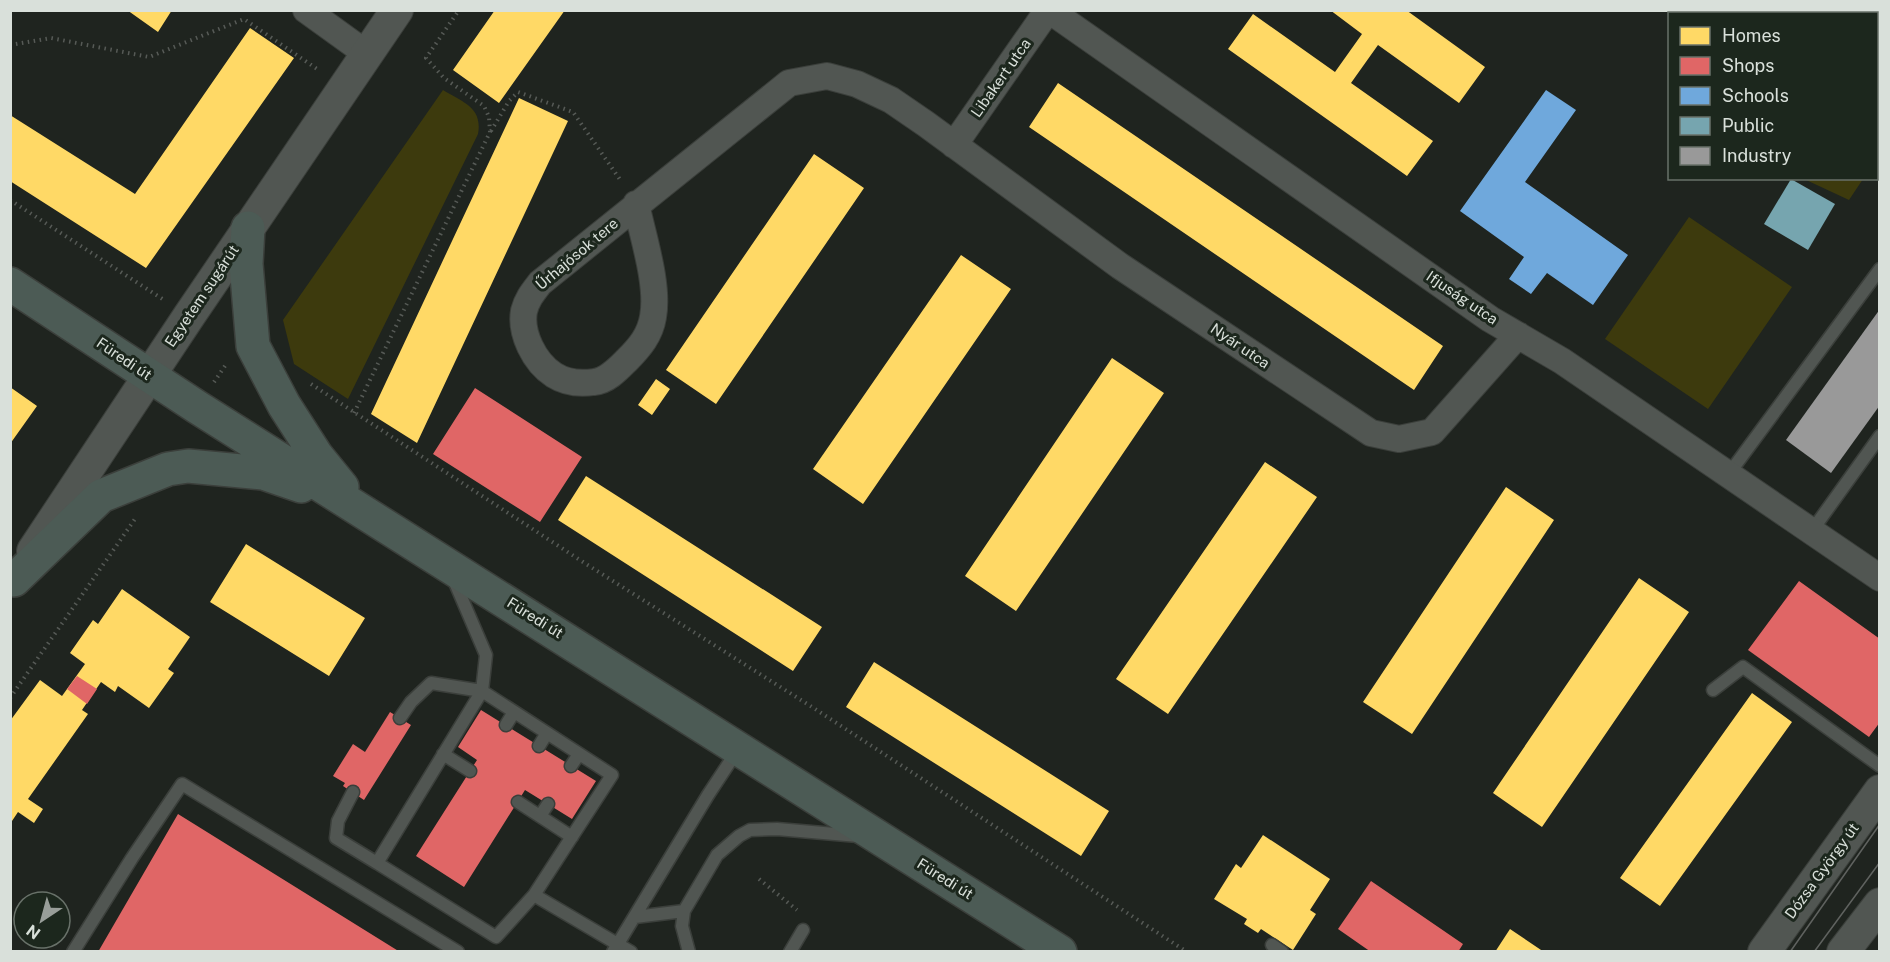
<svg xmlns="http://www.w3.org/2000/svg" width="1890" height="962" font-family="'Public Sans',sans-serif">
	<rect width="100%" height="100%" fill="#1f241f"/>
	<path fill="#3d3a0d" d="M1877,54L1880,56V147L1877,152Z
		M443,90C462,102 483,107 478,134L348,399L294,364L283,320Z
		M1804,179L1863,178V179L1849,200Z
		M1689,217L1792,287L1708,409L1605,339Z"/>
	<path fill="#ffd966" d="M127,10H172L158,32Z
		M495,10H565L499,103L453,70Z
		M1330,10H1406L1485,67L1459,103L1378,45L1351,83L1433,141L1407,176L1228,49L1253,14L1335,72L1362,34Z
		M250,28L294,58L146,268L10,181V115L135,194Z
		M1058,83L1443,346L1414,390L1029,127Z
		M519,98L568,121L417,443L371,414Z
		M814,154L864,188L716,404L666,370Z
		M961,255L1011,289L863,504L813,469Z
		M1112,358L1164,393L1016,611L965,576Z
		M656,379L670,389L652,415L638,405Z
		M10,387L37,406L10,444Z
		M1265,462L1317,497L1168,714L1116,679Z
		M586,476L822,627L793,671L558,520Z
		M1506,487L1554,520L1412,734L1363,702Z
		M246,544L365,618L329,676L210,602Z
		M1639,578L1689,612L1542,827L1493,793Z
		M122,589L190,637L168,669L174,673L149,708L118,686L115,692L101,682L82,710L88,714L28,799L43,809L34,823L18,812L10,824V721L40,680L62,696L85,664L70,653L93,620L98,624Z
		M874,662L1109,811L1081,856L846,707Z
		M1752,693L1792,722L1660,906L1620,878Z
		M1263,835L1330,879L1310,910L1316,914L1293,950L1261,929L1258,933L1244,924L1247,919L1214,899L1236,864L1241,868Z
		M1510,929L1544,952H1495Z"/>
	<path fill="#e06666" d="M475,388L582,457L540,522L433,454Z
		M1799,581L1880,639V722L1869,737L1748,650Z
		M77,676L97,689L87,704L67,689Z
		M481,710L596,781L572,819L525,790L464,887L416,856L477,760L458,747Z
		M390,712L411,725L364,800L343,786L345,783L333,776L353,744L365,752Z
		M178,814L400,952H98Z
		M1371,881L1463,944L1458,952H1371L1338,929Z"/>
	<path fill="#6fa8dc" d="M1546,90L1576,110L1525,182L1628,255L1593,305L1547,273L1531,294L1509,279L1524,257L1460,211Z"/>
	<path fill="#76a5af" d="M1791,179L1835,204L1808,250L1764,224Z"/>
	<path fill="#999" d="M1880,309V405L1831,473L1786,440Z"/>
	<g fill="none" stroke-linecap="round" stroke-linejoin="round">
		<defs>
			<path id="service" d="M1728,475L1880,269
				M1811,532L1880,436
				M1713,690L1743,667L1880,766
				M400,718L411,702L431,683L482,691L486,655L453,578
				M506,725L514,712
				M539,746L547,733
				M443,754L470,771
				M571,766L579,754
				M353,792L338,821L336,838L377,863
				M518,802L572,837
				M540,816L548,804
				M534,895L612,775L482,691L377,863L496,937L534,895L631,952
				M635,917L684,911
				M1272,945L1282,952
				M73,952L132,858L182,784L458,952
				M613,952L708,795L737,751
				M689,952L682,926L684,911L717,855L739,836L750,830L777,829L858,836
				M790,952L803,930"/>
			<path id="minor" d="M306,10L367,54
				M1049,10L1490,319L1562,361L1880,578
				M954,145L1048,10
				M636,204C643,237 659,285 653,317C650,335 640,347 627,360C618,369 607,381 594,382C580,384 565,382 554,375C534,362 520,333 524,311C527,299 533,292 540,283L789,83L827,76L857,84L891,100L926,124L1120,266L1371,433L1399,439L1432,432L1518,335"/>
			<path id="tertiary" d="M33,551L189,316L397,10
				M1764,952L1880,791
				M1843,952L1880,904"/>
			<path id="primary" d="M248,228L246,264L253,346L284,405L316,455L342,487
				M10,284L197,407L1060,952
				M14,580L101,496L168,469L188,466L263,473L301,486"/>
		</defs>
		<use href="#service" stroke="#3b3f3b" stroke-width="15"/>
		<use href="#minor" stroke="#3b3f3b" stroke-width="28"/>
		<use href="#tertiary" stroke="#3b3f3b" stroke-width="34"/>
		<use href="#primary" stroke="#3b3f3b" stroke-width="36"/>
		<path stroke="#565a56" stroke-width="4" stroke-dasharray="1.5 4.5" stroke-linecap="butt" d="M10,45L51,38L149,57L244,19L320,71
			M491,131L509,101L518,92L573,112L621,181
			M10,200L164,300
			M214,382L227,363
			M311,384L583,562L812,707L1187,952
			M354,413L490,132L489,117L484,106L444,78L426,58L459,10
			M10,698L135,519
			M759,879L797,910"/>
		<use href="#service" stroke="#515652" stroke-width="12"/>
		<use href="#minor" stroke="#515652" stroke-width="26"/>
		<use href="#tertiary" stroke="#515652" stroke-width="32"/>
		<use href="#primary" stroke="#4c5b55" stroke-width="33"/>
		<path stroke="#5f625f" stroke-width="1.5" d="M1790,952L1880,824
			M1814,952L1880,862"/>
	</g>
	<g text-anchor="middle" stroke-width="6" stroke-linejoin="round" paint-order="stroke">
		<g font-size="15" fill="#d9e0da" stroke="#1c271d">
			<text transform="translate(1001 78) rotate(-55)" y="5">Libakert utca</text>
			<text transform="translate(577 254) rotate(-40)" y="5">Űrhajósok tere</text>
			<text transform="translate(202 296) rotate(-56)" y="5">Egyetem sugárút</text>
			<text transform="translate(1462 298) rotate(34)" y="5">Ifjuság utca</text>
			<text transform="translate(1240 346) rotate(34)" y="5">Nyár utca</text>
			<text transform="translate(124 359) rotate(34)" y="5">Füredi út</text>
			<text transform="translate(535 618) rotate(32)" y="5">Füredi út</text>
			<text transform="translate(1822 871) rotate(-54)" y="5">Dózsa György út</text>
			<text transform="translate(945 879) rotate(32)" y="5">Füredi út</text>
		</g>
	</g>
	<rect width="1890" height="962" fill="none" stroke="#d9e0da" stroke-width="24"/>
	<rect x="1668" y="12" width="210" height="168" fill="#1c271d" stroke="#687169" stroke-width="1.5"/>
	<rect x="1680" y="27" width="30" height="18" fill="#ffd966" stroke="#687169" stroke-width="1.5"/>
	<text x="1722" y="42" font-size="18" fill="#d9e0da">Homes</text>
	<rect x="1680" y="57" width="30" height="18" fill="#e06666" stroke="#687169" stroke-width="1.5"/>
	<text x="1722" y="72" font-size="18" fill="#d9e0da">Shops</text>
	<rect x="1680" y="87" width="30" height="18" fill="#6fa8dc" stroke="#687169" stroke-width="1.5"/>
	<text x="1722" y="102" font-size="18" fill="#d9e0da">Schools</text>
	<rect x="1680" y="117" width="30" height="18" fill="#76a5af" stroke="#687169" stroke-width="1.5"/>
	<text x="1722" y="132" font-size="18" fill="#d9e0da">Public</text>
	<rect x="1680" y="147" width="30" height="18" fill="#999999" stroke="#687169" stroke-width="1.5"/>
	<text x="1722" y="162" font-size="18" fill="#d9e0da">Industry</text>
	<g transform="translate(42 920) rotate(216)"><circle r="28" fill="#1c271d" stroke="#687169" stroke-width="1.5"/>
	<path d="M0-4.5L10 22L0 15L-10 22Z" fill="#989e99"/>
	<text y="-9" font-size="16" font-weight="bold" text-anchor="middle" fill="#d9e0da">N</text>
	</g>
</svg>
